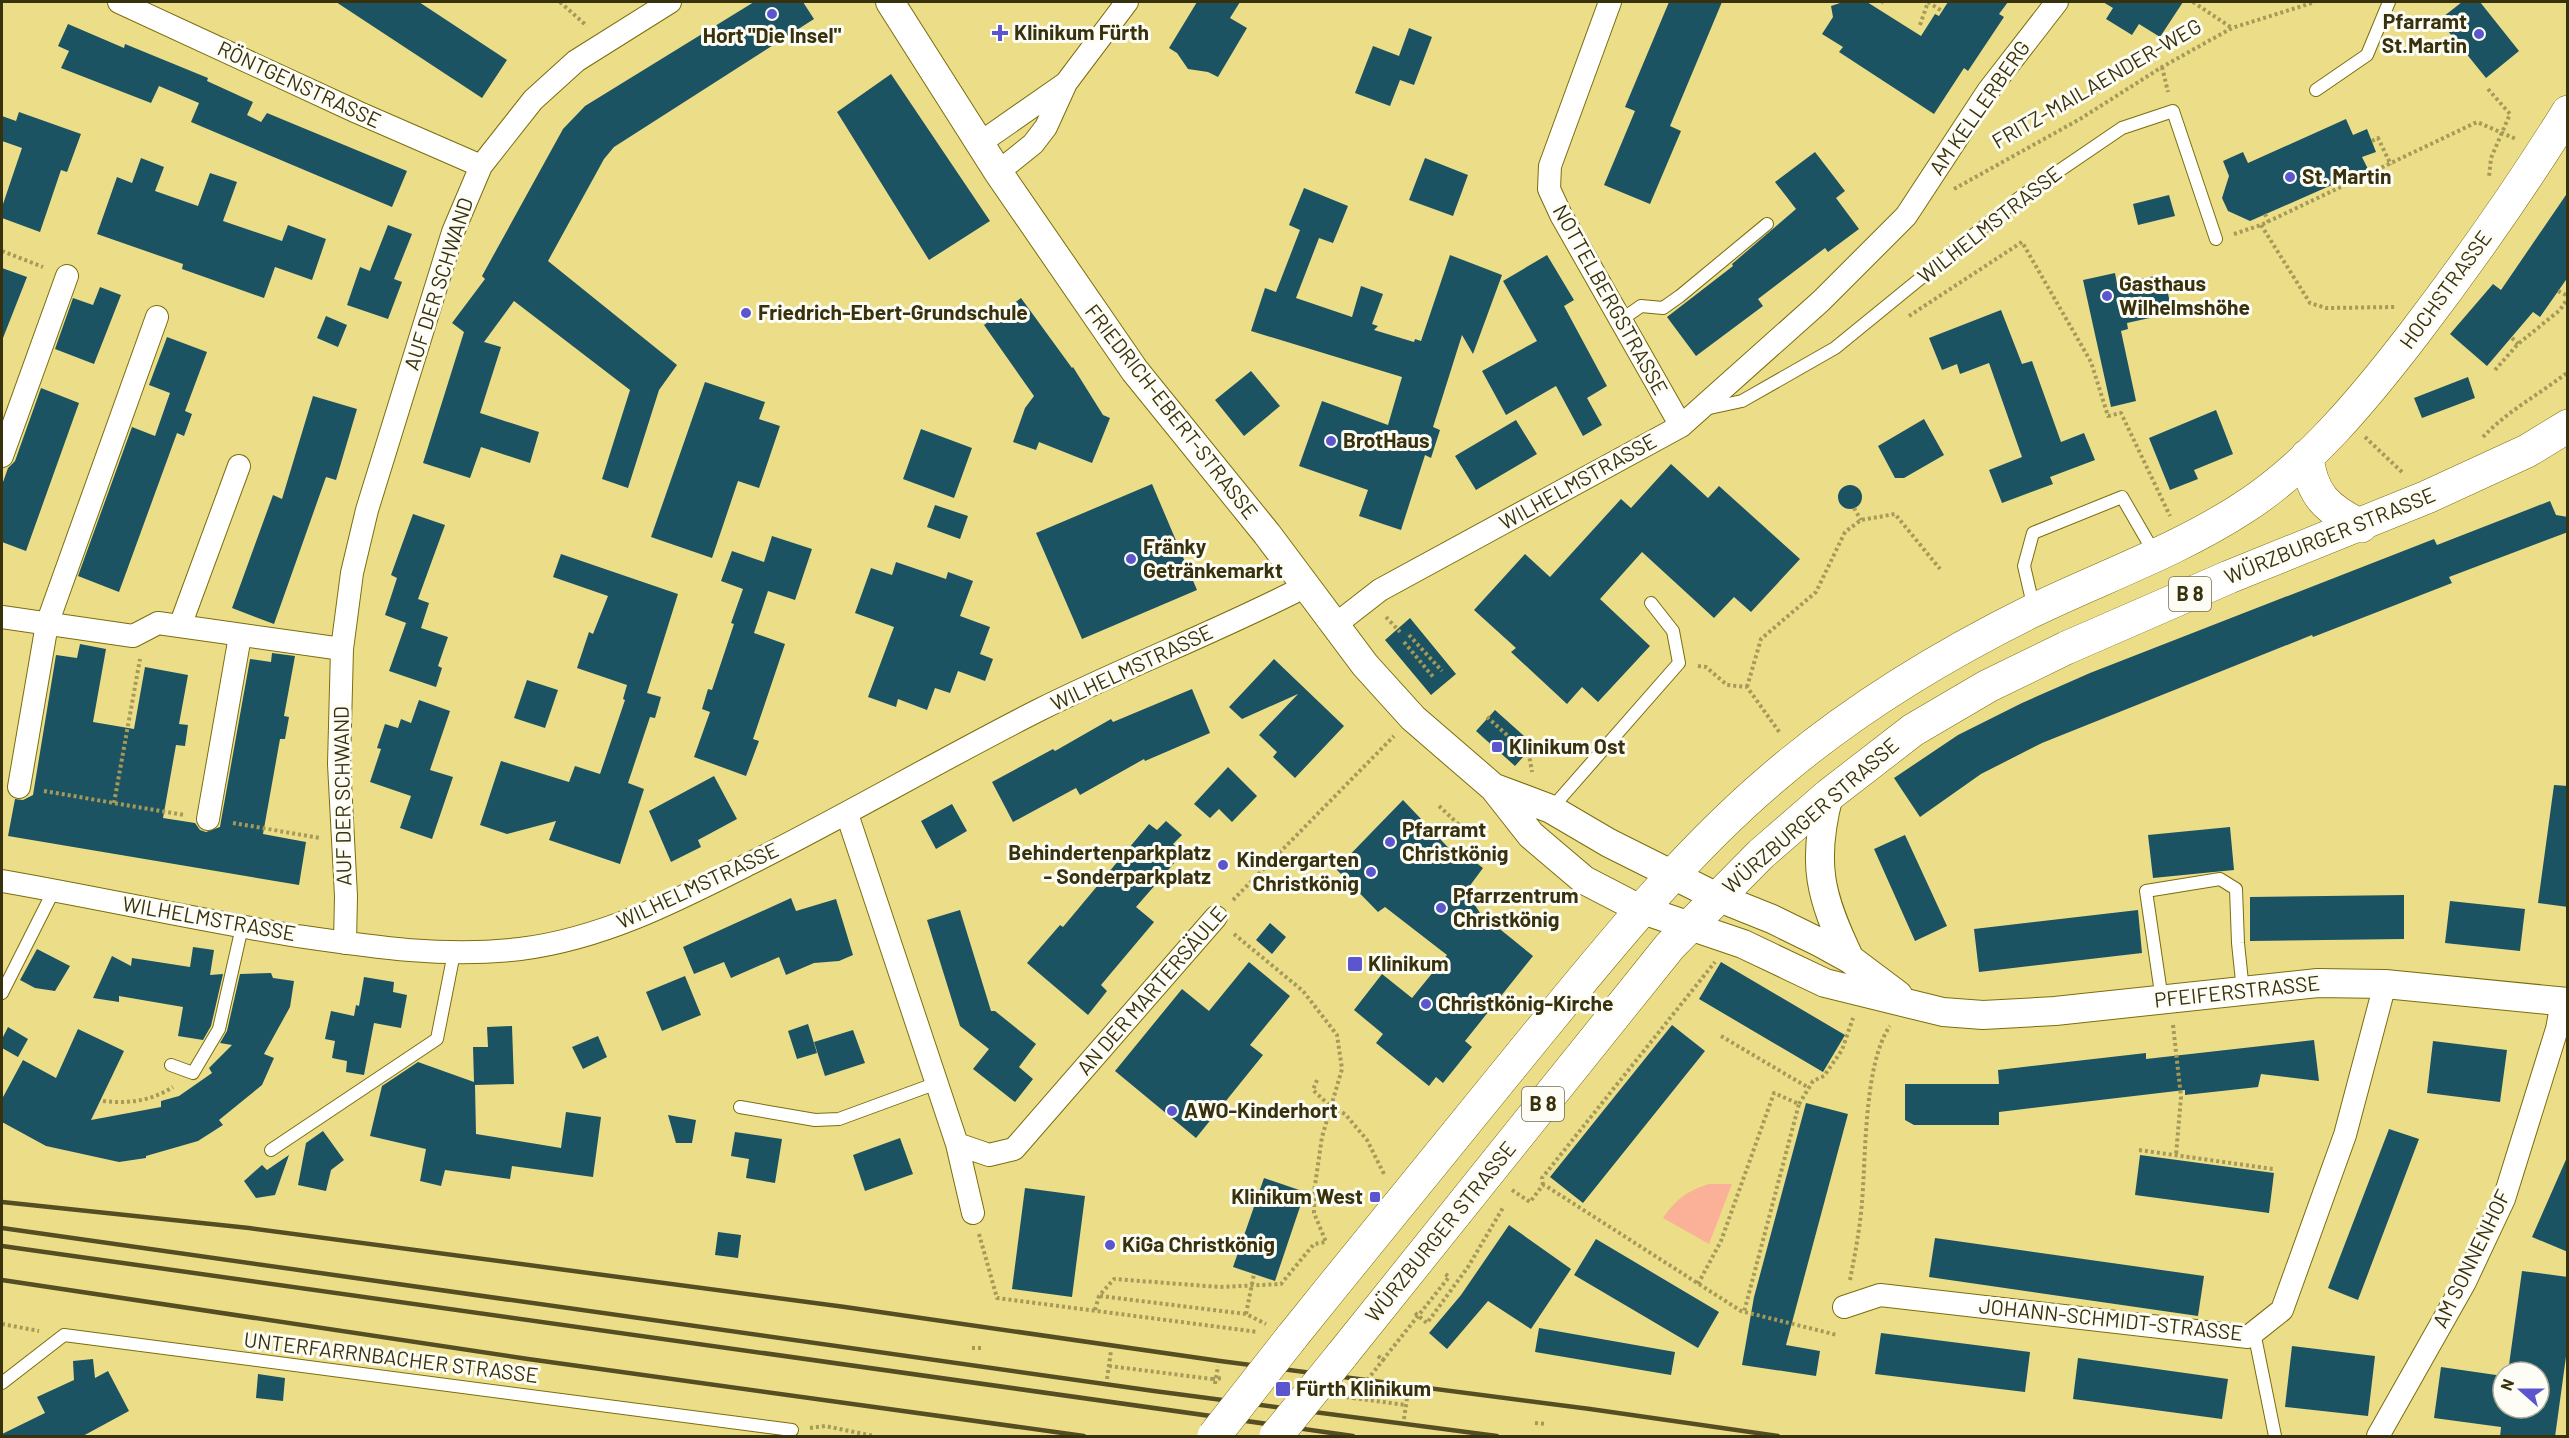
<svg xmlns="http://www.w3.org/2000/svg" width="2569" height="1438" font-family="Barlow,sans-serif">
	<rect width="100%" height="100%" fill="#ecde89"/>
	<path fill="#fbb197" d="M1709,1184H1732L1709,1244L1663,1218C1676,1199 1687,1191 1709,1184Z"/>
	<path fill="#1c5363" d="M336,2H419L507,60L482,98Z
		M754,2H803L814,19L614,147L604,159L548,261L677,365L659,390L628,488L602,479L630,390L514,301L484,342L501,347L480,413L539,432L530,463L481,447L470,478L423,463L464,332L452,323L485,279L482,276L563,129L585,106Z
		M1197,2H1240L1230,18L1247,28L1218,77L1208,72L1188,69L1177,53L1169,48Z
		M1669,2H1722L1670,126L1681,131L1650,204L1604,185L1635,111L1625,107Z
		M1843,2H1867L1921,36L1935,14L1939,16L1948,2H2008L1999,14L2004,17L1968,71L1964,68L1934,114L1839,52L1843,47L1822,34L1833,17L1831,6Z
		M2103,2H2183L2160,37L2139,24L2132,35L2106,19L2113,8Z
		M2462,2H2480L2519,51L2486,78L2439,20Z
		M68,24L124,48L125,44L208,78L207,81L253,102L247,115L261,122L267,113L407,171L392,207L191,122L199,103L159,86L151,103L61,68L69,51L58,46Z
		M1409,28L1432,37L1414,85L1400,80L1390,106L1355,93L1373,46L1399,56Z
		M891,74L990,221L929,260L837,112Z
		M19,112L81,134L67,172L61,170L40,232L2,218V207L22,148L2,141V116L16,121Z
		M2346,119L2353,135L2367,129L2376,152L2362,157L2368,169L2250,221L2228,211L2222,198L2229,176L2223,161L2243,152L2248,163Z
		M1815,152L1845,191L1836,198L1859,229L1828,252L1825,248L1758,299L1763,306L1696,356L1667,317L1733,266L1732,264L1796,209L1775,182Z
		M141,158L164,167L155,191L198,206L210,173L237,182L223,221L282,241L288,225L326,239L312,280L275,267L264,298L182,269L183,264L97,234L117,177L132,183Z
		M1425,158L1468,175L1453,216L1409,200Z
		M1304,188L1348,206L1333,243L1319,238L1296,298L1352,317L1361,286L1383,294L1372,324L1378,326L1374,330L1414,342L1415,339L1421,341L1450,255L1502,275L1473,354L1462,335L1433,427L1440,430L1431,458L1425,455L1401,530L1359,516L1368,490L1299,466L1322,401L1388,425L1402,377L1251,331L1265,288L1276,292L1300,230L1289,225Z
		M2568,192V277L2540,317L2533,312L2487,366L2450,334L2493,284L2501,290Z
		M2169,195L2175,216L2138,225L2133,204Z
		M388,225L412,234L394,279L402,282L388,319L347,305L360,267L370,271Z
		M1547,255L1574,300L1564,306L1607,386L1587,398L1602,425L1583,436L1556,386L1506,415L1482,371L1537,341L1503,281Z
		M2,268L27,277L3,338H2Z
		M2115,273L2117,284L2164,274L2172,313L2127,323L2128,329L2121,331L2136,401L2111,407L2083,280Z
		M100,287L121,295L94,364L55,349L73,298L93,305Z
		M1021,298L1072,368L1073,367L1103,415L1110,418L1092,463L1039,442L1036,450L1013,442L1025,408L1034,396L984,325Z
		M2001,310L2022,364L2032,361L2061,442L2084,433L2095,460L2050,477L2053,484L2002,503L1989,470L2022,457L1989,363L1960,374L1957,364L1942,370L1929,338Z
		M326,316L347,325L338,347L317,338Z
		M167,337L207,352L185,411L192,414L184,436L177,433L119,592L78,576L132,427L155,436L170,393L149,385Z
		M1251,371L1280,406L1244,436L1215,400Z
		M2468,377L2475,398L2422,418L2414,398Z
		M705,382L765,402L759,419L780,426L759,488L738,481L712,558L651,537Z
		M41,388L79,403L26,551L2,542V485L8,468L15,461Z
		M313,396L357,409L336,480L326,477L274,624L232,608L273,495L282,499Z
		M2216,410L2233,454L2194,470L2198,479L2170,490L2149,438Z
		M1924,419L1944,455L1904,478H1895L1878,446Z
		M1516,420L1537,454L1476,490L1455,456Z
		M921,429L972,448L954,498L903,479Z
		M1671,464L1708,498L1719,486L1800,559L1751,612L1734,597L1714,618L1642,552L1600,599L1650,646L1598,702L1582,687L1567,704L1511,652L1516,648L1474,610L1525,554L1550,577L1621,499L1631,508Z
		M1152,484L1197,590L1082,639L1036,533Z
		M1838 497a12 12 0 1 1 24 0a12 12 0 1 1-24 0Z
		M2550,501L2556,515L2568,517V532L2449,577L2452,583L2313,637L2312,635L2042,743L1981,774L1920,817L1894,778L1958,735L2022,703L2090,673L2434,539L2437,545Z
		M935,505L968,516L960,539L927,527Z
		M413,514L445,525L418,599L429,603L421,628L448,637L438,666L442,668L436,687L389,671L406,623L409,624L385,615L397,578L391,575Z
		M772,536L812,549L795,600L768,591L754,633L785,644L753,739L759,741L746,776L694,757L710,712L702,709L708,689L712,690L734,624L731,623L743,589L721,581L732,551L764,562Z
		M561,554L678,594L647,693L661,697L655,718L650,717L628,783L644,789L620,864L549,840L556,821L507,834L480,825L501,761L569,782L575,766L600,774L625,700L623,699L627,685L577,668L589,632L593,634L608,596L553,577Z
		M896,562L946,579L948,572L973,581L960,616L990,627L980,654L993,659L985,681L958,671L950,693L935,688L927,710L898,699L896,707L868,697L894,627L855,613L871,568L892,575Z
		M1410,618L1456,674L1431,695L1385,640Z
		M80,644L106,649L93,722L134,729L145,667L188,675L179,724L188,725L185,746L176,745L163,818L195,823L200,830L206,832L220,827L221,821L250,659L271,662L272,653L295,656L284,716L289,717L285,739H280L263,834L306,842L299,885L8,836L15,799L23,800L33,795L56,655L77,658Z
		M1274,659L1344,726L1295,778L1273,757L1277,752L1259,735L1298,694L1242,719L1229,707Z
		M527,680L558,690L545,728L514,718Z
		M1192,689L1210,733L1145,761L1144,759L1080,795L1076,788L1013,822L992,782L1053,749L1055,751L1111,719L1113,722Z
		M419,700L450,711L430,770L453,777L432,839L400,828L411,796L370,782L381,749L377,748L385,724L398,728L401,719L411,723Z
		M1495,710L1534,745L1515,766L1476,731Z
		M1228,767L1257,796L1232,822L1219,809L1210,818L1194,804Z
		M714,776L737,819L698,840L701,847L671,862L649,811Z
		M2554,785L2568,786V907L2538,903Z
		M1403,800L1461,861L1466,855L1483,868L1466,891L1480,913L1533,956L1465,1041L1472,1047L1443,1083L1436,1077L1429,1086L1376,1043L1383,1034L1354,1010L1382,974L1412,998L1447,955L1385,907L1378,912L1336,869Z
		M952,804L967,831L936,849L921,821Z
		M1166,821L1182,835L1173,844L1183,853L1136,907L1154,922L1101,985L1107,991L1088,1015L1027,963L1060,925L1063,927L1149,824L1157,830Z
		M2230,827L2234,870L2153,878L2148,835Z
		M1905,835L1947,926L1915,941L1874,849Z
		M2404,895V939L2250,941V897Z
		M791,898L796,911L836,899L853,955L839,961L814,963L786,975L779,957L731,978L724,962L694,974L683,947Z
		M2450,901L2525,909L2520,951L2445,943Z
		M960,910L991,1011H995L1036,1044L1019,1067L1033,1079L1015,1102L973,1069L989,1049L960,1026L927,920Z
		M2138,910L2142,953L1979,972L1974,929Z
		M1270,923L1286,937L1272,954L1256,940Z
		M193,947L214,950L210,975L223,974L211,1026L203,1040L178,1036L183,1007L119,996V1002L93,998L112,956L131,966L132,958L190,967Z
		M37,949L70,966L55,991L35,988L20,980Z
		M1249,962L1290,996L1250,1045L1263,1055L1196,1138L1115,1071L1182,989L1209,1011Z
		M1721,962L1845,1035L1823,1072L1699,999Z
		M271,973L273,978L294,981L290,1007L264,1054L274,1058L262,1085L219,1120L223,1125L198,1141L146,1156V1158L119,1162L46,1146L2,1122V1099L23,1060L56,1078L78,1029L124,1051L91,1120L161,1107V1101L179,1096L212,1073L209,1068L232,1045L220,1043L227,1031L240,974Z
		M685,976L701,1015L662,1031L646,992Z
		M364,977L394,982L393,992L407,995L401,1028L374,1023L364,1075L346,1072L347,1061L332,1058L335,1041L325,1039L331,1011L354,1016L356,1005L359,1006Z
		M808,1024L817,1053L797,1059L788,1031Z
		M1672,1025L1705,1051L1583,1203L1550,1177Z
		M512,1026L514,1084L475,1085L476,1134L561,1148L566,1112L601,1117L593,1177L512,1166L510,1179L445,1170L441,1186L420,1181L426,1149L370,1136L382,1086L418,1062L474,1082L473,1047H488L487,1027Z
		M8,1027L28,1039L18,1057L2,1048V1039Z
		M853,1030L865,1063L825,1076L814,1042Z
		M598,1036L607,1057L583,1069L572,1047Z
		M2314,1040L2319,1081L2261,1074L2258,1087L2185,1095V1090L1999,1112V1125H1914L1905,1120V1084H1999L1998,1070L2146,1053V1059Z
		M2433,1041L2507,1050L2500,1102L2427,1093Z
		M1806,1103L1848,1114L1786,1345L1820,1351L1816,1376L1742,1365L1754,1297Z
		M668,1115L696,1120L692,1143H676Z
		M2389,1129L2419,1139L2358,1300L2328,1288Z
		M323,1131L344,1160L331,1170L326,1191L298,1185L306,1143Z
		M735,1132L782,1139L775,1183L746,1178L749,1159L731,1156Z
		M900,1138L913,1174L865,1191L853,1155Z
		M289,1155L275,1195L256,1198L244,1181L262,1165L267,1170Z
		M2140,1155L2274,1173L2269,1213L2135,1195Z
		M2568,1155V1252L2532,1237Z
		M1264,1178L1305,1192L1275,1281L1233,1267Z
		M1025,1188L1085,1196L1072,1297L1012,1289Z
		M1509,1225L1571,1269L1531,1329L1488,1301L1447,1349L1429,1333L1461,1295Z
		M718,1232L741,1235L738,1258L715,1255Z
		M1935,1238L2204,1276L2198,1316L1929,1277Z
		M1596,1239L1719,1312L1698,1348L1574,1275Z
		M2522,1271L2568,1277V1342L2555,1437H2500L2501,1427L2434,1418L2441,1367L2503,1376V1408H2539V1372H2508Z
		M1539,1328L1675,1352L1671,1375L1535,1352Z
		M1881,1333L2030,1352L2025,1392L1875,1374Z
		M2292,1346L2375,1356L2368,1416L2285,1407Z
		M2078,1358L2228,1379L2222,1419L2073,1399Z
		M93,1359L95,1378L108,1371L129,1411L81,1437H2V1434L45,1413L37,1397L74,1380L73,1361Z
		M258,1374L285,1378L283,1401L256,1398Z"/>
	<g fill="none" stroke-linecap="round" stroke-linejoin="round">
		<defs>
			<path id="service" d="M2316,90L2367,55L2389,2
				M1621,320L1641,306L1663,308L1680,296L1767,224
				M1705,409L1742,401L1835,348L2019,198L2122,128L2173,111L2216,239
				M2034,609L2024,566L2033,533L2122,497L2155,554
				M1551,809L1679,663L1673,631L1651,603
				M2,993L54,890
				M2162,1000L2146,891L2220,879L2236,889L2238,943L2243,991
				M171,1065L193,1073L219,1029L242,927
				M740,1107L815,1120L839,1119L937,1083
				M271,1150L437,1039L454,953
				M2254,1332L2275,1436
				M2,1383L64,1335L792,1430"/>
			<path id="minor" d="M119,2L357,112L481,166
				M1610,2L1550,166L1549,189L1561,215L1681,426
				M980,143L1066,83
				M998,172L1033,144L1046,127L1066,83L1127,2
				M2,456L67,276
				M2,617L133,636L158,623L342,649
				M1335,625L1380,590L1681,426L1821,301L1906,216L1988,91L2057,2
				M180,626L239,466
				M19,787L47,624L157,317
				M847,814L957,1144L973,1213
				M208,819L240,636
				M2,881C100,898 198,920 297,936C372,947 445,958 520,949C602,939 676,901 749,864C847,815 942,759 1039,710C1127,666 1219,631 1306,586
				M345,943L346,896L339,764L342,649L352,573L367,510L453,232L481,166L533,100L576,61L670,2
				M957,1144L989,1155L1014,1149L1216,917
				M1844,1307L1880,1295L2248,1337L2282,1310L2345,1135L2385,984
				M2378,1436L2465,1282L2504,1199L2557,1029L2562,1002"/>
			<path id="tertiary" d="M890,2L998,172L1135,371L1267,534L1365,665L1413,718L1494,788L1531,835L1584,880L1640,909L1743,944L1825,983L1943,1012L1983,1015L2055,1011L2318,983L2385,984L2568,1002
				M1495,788L1551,809L1609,843L1717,897L1772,919L1821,943L1850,959L1898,995
				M1829,795C1811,863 1820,897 1850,959"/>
			<path id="primary" d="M2307,456C2311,495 2327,509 2361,526
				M1291,1338C1372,1237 1454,1137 1536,1036C1610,946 1684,853 1774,777C1852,710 1939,657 2032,611C2102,577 2177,551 2243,508C2309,466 2366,396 2413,335C2468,263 2520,189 2568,112
				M1341,1356L1670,946L1761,854L1829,795L1913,730L1988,686L2066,648L2229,577L2427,497L2527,451L2568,426"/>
		</defs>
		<use href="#service" stroke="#7b6d0d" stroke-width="14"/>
		<use href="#minor" stroke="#7b6d0d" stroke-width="24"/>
		<use href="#tertiary" stroke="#7b6d0d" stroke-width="30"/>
		<use href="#primary" stroke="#7b6d0d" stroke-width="34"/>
		<path stroke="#a59a58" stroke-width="4" stroke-dasharray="3 3" stroke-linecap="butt" d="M560,2L587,26
			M1928,2L1942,11
			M2193,2L2232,28
			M1881,3L1882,2
			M1920,25L1928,2
			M2162,67L2168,92
			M2488,89L2510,114L2491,158L2489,177
			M2372,141L2378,138L2391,165
			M1954,189L2080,119L2162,67L2232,28L2315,2
			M2265,214L2269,222
			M2261,225L2310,303L2326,308L2396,307
			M2234,234L2261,225L2477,122L2516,139
			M2,251L43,267
			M2558,291L2568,296
			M1909,316L2022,242L2091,362L2108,416L2121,413L2170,516
			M2512,338L2518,344
			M2495,370L2518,344L2560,310L2568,298
			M2365,437L2403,473
			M2483,437C2507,411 2540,394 2568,372
			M1854,508L1861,520
			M1386,617L1400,632
			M1409,635L1442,671
			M1404,642L1434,678
			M1698,666L1706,667L1727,685L1747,687L1780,733
			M1747,687L1761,639L1816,592L1845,532L1861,520L1895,514L1940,569
			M1487,717L1529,755L1532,772
			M44,791L184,815
			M114,803L140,659
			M1439,806L1472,837
			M233,823L320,838
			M1233,900L1394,736
			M2173,1025L2181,1097L2176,1155
			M1721,1036L1809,1088
			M1317,1080L1313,1090L1330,1106L1345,1114L1367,1140L1385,1176
			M103,1101C128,1104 151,1101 173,1087
			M1799,1104L1813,1081L1824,1076L1842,1050L1853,1018
			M2139,1150L2273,1169
			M1543,1185L1542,1178L1715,962
			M1512,1190L1530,1202L1543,1185L1546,1186L1741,1311L1837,1335
			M979,1234L997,1298L1258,1332
			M1850,1280C1855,1254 1860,1228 1862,1202C1866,1155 1864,1063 1890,1026
			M1698,1284L1721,1241L1774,1093L1799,1104L1744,1312
			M1100,1296L1246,1314L1266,1324
			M1095,1310L1099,1296L1114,1279L1220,1287L1281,1284L1314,1244L1326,1242L1314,1213V1192L1322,1137L1342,1069L1337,1035L1303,991L1234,934
			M1415,1313L1427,1323L1468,1267L1504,1206
			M1246,1314L1254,1274
			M2,1324L39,1331
			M972,1348H981
			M1378,1356L1383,1360L1386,1356L1449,1277L1444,1273
			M1109,1366L1212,1379
			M1107,1379L1111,1351
			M1215,1384L1218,1366
			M1353,1398L1406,1405
			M1404,1419L1408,1391
			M1535,1423L1546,1424
			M810,1428L825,1426L874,1436"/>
		<use href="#service" stroke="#fff" stroke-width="12"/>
		<use href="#minor" stroke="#fff" stroke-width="22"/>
		<use href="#tertiary" stroke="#fff" stroke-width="28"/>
		<use href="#primary" stroke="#fff" stroke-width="33"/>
		<path stroke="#554e22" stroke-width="4.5" d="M2,1202L249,1228L845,1307L1220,1361L1590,1409L1778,1436
			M2,1228L1154,1391L1497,1436
			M2,1246L1353,1436
			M2,1280L528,1359L1084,1436"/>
		<defs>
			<path id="primary-bridge" d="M1214,1436L1291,1338
				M1276,1436L1341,1356"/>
		</defs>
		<use href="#primary-bridge" stroke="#7b6d0d" stroke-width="34" stroke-linecap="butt"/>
		<path stroke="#a59a58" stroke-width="4" stroke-dasharray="3 3" stroke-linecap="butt" d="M1212,1379L1223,1378
			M1346,1397L1353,1398L1383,1360"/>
		<use href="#primary-bridge" stroke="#fff" stroke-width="33"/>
	</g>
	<g fill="#5b56ce" stroke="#fefdf5" stroke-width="2">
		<circle cx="772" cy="14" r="6"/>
		<path d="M997 24h6v6h6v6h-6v6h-6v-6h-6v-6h6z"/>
		<circle cx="2479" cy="34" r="6"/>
		<circle cx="2290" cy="177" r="6"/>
		<circle cx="2107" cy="296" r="6"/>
		<circle cx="746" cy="313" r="6"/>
		<circle cx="1331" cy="441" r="6"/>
		<circle cx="1131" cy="559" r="6"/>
		<rect x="1491" y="741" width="12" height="12" rx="3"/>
		<circle cx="1390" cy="842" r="6"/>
		<circle cx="1223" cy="865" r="6"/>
		<circle cx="1371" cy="872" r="6"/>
		<circle cx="1441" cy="908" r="6"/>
		<rect x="1347" y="956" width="16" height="16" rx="3"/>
		<circle cx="1426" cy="1004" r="6"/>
		<circle cx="1172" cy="1111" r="6"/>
		<rect x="1369" y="1191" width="12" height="12" rx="3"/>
		<circle cx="1110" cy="1245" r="6"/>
		<rect x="1275" y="1381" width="16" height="16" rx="3"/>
	</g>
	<g text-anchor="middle" stroke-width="6" stroke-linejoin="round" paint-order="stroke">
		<g fill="#fefdf5" stroke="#736e53" stroke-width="1.5">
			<rect x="2169" y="577" width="42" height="34" rx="4.5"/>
			<rect x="1522" y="1087" width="42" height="34" rx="4.5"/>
		</g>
		<g font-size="20" font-weight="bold" fill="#37310d">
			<text x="2190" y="601">B 8</text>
			<text x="1543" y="1111">B 8</text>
		</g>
		<g font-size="21" font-weight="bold" fill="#37310d" stroke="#fefdf5" text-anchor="start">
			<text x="2467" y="29" text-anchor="end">Pfarramt<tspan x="2467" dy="24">St.Martin</tspan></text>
			<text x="1014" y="40">Klinikum Fürth</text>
			<text x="772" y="43" text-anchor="middle">Hort "Die Insel"</text>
			<text x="2302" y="184">St. Martin</text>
			<text x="2119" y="291">Gasthaus<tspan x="2119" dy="24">Wilhelmshöhe</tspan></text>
			<text x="758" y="320">Friedrich-Ebert-Grundschule</text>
			<text x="1343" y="448">BrotHaus</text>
			<text x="1143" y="554">Fränky<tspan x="1143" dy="24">Getränkemarkt</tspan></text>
			<text x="1509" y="754">Klinikum Ost</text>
			<text x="1402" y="837">Pfarramt<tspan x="1402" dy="24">Christkönig</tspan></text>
			<text x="1211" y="860" text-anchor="end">Behindertenparkplatz<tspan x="1211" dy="24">- Sonderparkplatz</tspan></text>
			<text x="1359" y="867" text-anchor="end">Kindergarten<tspan x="1359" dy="24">Christkönig</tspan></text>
			<text x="1453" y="903">Pfarrzentrum<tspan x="1453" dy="24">Christkönig</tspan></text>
			<text x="1368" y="971">Klinikum</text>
			<text x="1438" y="1011">Christkönig-Kirche</text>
			<text x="1184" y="1118">AWO-Kinderhort</text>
			<text x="1363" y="1204" text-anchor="end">Klinikum West</text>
			<text x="1122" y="1252">KiGa Christkönig</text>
			<text x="1296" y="1396">Fürth Klinikum</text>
		</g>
		<g font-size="21" fill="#37310d" stroke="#fefdf5">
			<text transform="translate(2097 84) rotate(-30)" y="7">FRITZ-MAILAENDER-WEG</text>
			<text transform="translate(299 85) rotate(25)" y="7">RÖNTGENSTRASSE</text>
			<text transform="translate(1980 108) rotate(-55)" y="7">AM KELLERBERG</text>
			<text transform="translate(1990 225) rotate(-38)" y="7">WILHELMSTRASSE</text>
			<text transform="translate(439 284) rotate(-72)" y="7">AUF DER SCHWAND</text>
			<text transform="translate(2446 290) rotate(-54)" y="7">HOCHSTRASSE</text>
			<text transform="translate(1610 300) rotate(61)" y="7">NOTTELBERGSTRASSE</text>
			<text transform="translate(1171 412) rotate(52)" y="7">FRIEDRICH-EBERT-STRASSE</text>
			<text transform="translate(1578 482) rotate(-29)" y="7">WILHELMSTRASSE</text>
			<text transform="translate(2330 536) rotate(-22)" y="7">WÜRZBURGER STRASSE</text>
			<text transform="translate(1132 668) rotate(-25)" y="7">WILHELMSTRASSE</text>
			<text transform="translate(343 796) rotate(-91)" y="7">AUF DER SCHWAND</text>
			<text transform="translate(1811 816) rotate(-41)" y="7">WÜRZBURGER STRASSE</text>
			<text transform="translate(698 886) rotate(-25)" y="7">WILHELMSTRASSE</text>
			<text transform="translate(209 919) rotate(10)" y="7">WILHELMSTRASSE</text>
			<text transform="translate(1152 991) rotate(-49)" y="7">AN DER MARTERSÄULE</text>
			<text transform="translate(2237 992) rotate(-6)" y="7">PFEIFERSTRASSE</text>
			<text transform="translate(1441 1232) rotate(-51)" y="7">WÜRZBURGER STRASSE</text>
			<text transform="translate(2472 1259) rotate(-64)" y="7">AM SONNENHOF</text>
			<text transform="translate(2111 1320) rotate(6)" y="7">JOHANN-SCHMIDT-STRASSE</text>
			<text transform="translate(391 1358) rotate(7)" y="7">UNTERFARRNBACHER STRASSE</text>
		</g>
	</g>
	<rect width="2569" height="1438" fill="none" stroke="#37310d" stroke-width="6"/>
	<g transform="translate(2521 1390) rotate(291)"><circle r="28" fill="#fefdf5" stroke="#aeab98" stroke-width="1.5"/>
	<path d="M0-4.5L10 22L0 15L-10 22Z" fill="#5b56ce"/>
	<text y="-9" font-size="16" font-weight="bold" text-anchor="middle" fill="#37310d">N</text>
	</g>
</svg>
